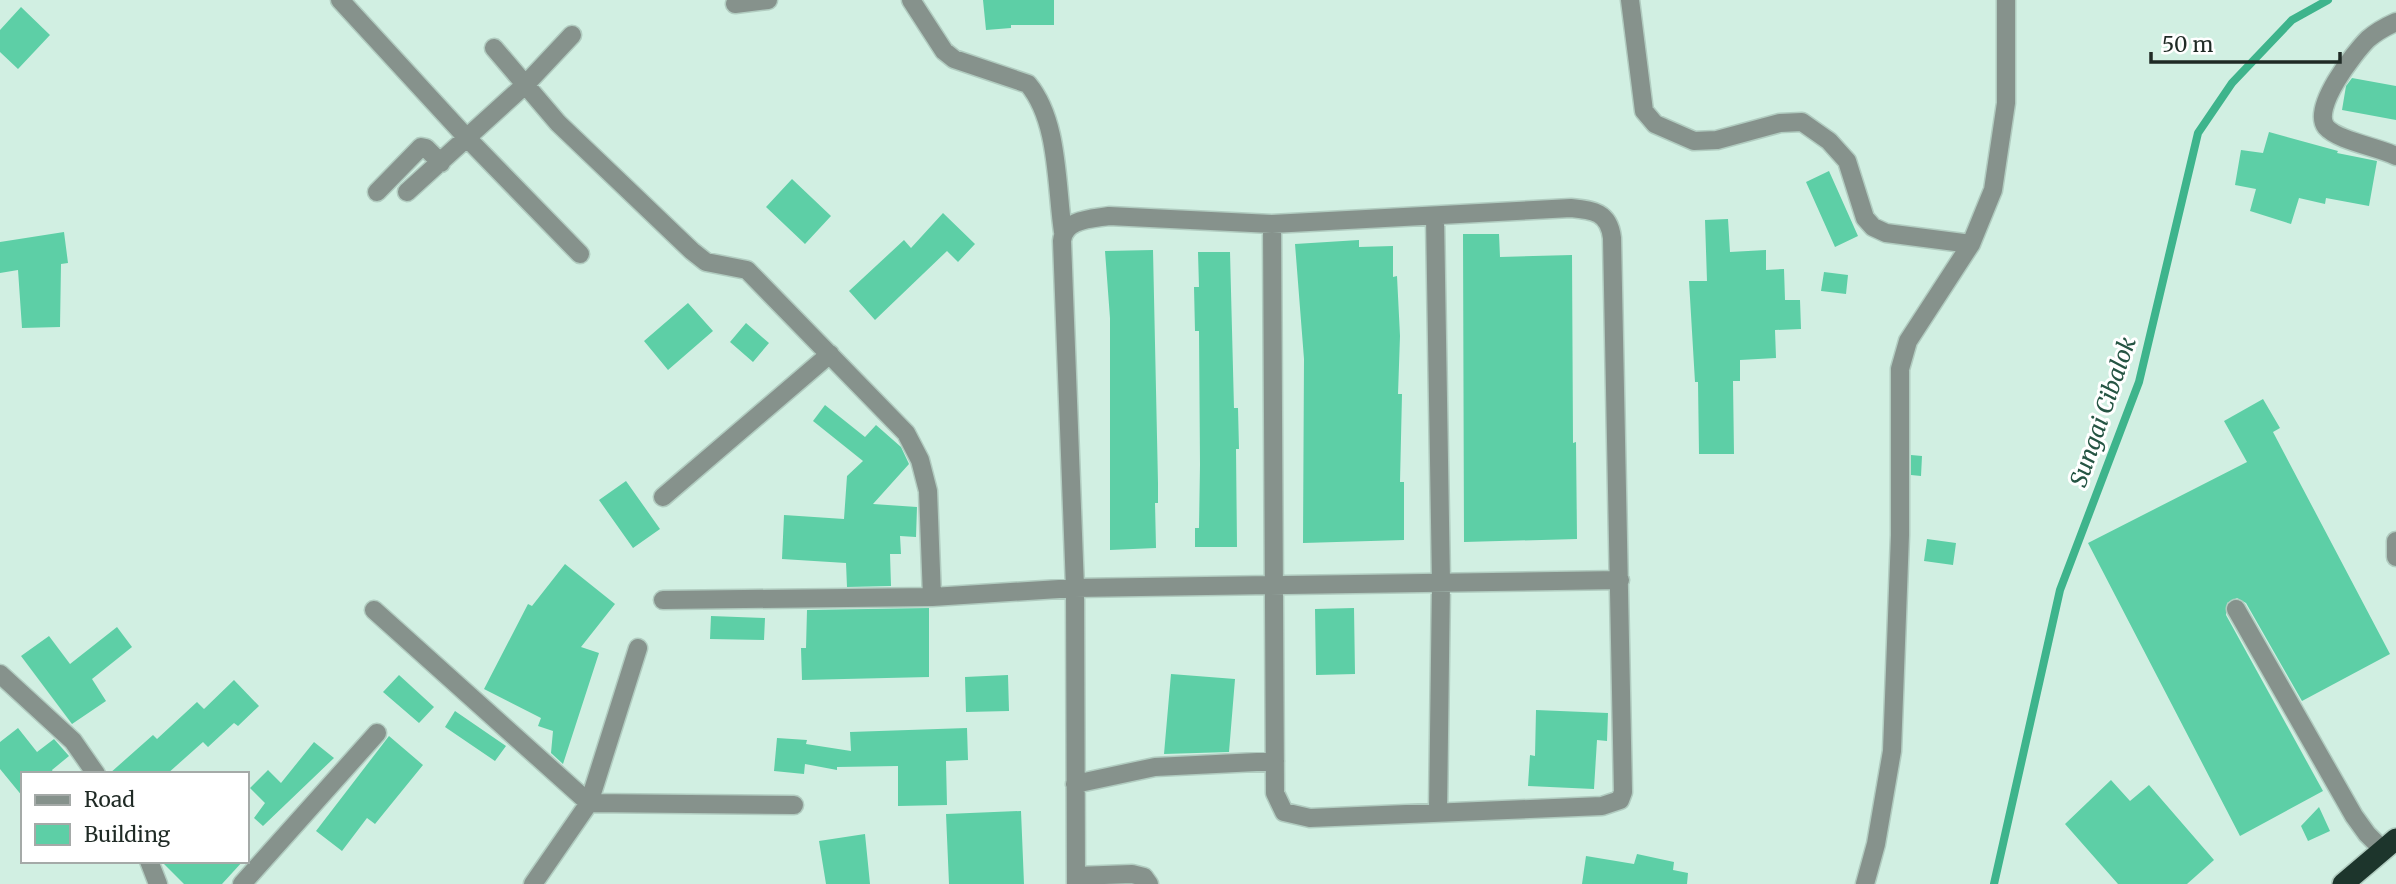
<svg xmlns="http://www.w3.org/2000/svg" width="2396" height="884" font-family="Merriweather,serif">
	<rect width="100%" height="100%" fill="#d1efe2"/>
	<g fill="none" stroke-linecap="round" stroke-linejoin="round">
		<path stroke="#3eb48c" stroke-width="8" d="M1994,884L2060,590L2139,382L2198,133L2232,83L2292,20L2328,0"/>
	</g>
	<path fill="#5dcfa6" d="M983,0H1054V25H1011V28L986,30Z
		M21,7L50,35L18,69L0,52V30Z
		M2352,78L2396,86V120L2342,110L2346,86Z
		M2269,132L2338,151L2337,153L2377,161L2369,206L2326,198L2325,204L2299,198L2291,224L2250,211L2256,189L2235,185L2241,150L2263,153Z
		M1829,171L1858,236L1835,247L1806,182Z
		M792,179L831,216L805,244L766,207Z
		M943,213L975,244L958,262L947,251L875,320L849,291L904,240L911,248Z
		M1728,219L1730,252L1766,250V270L1784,269L1785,300H1800L1801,329L1775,330L1776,358L1740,360V381H1733L1734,454H1699L1698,382H1695L1689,281H1707L1705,220Z
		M64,232L68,263L61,264L60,327L22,328L18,270L0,273V242Z
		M1463,234H1499L1500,257L1572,255L1573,443L1576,442L1577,539L1464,542Z
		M1359,240V247L1393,246V277L1397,276L1400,336L1398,394H1402L1400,482H1404V540L1303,543L1304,359L1295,244Z
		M1153,250L1158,483V503H1155L1156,548L1110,550V318L1105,251Z
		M1198,252H1230L1234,408H1238L1239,449H1236L1237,547H1195V528H1199L1200,465L1199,331H1195L1194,287H1199Z
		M1824,272L1848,275L1846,294L1821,291Z
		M688,303L713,331L668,370L644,341Z
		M746,323L769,343L753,362L730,342Z
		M2263,399L2280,428L2273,432L2390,654L2302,701L2246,603L2237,598L2227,603L2226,615L2323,791L2240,836L2088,543L2247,462L2224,421Z
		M825,405L865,437L876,425L901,447L909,464L873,504L917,507L916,537L900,536L901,554H890L891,586L847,587L846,563L782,559L784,515L844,519L847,476L863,461L813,421Z
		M1911,455L1922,456L1921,476L1911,475Z
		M626,481L660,529L633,548L599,500Z
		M1927,539L1956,543L1953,565L1924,561Z
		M565,564L615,604L581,647L599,653L563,764L551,753L553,731L538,726L541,718L484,689L528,604L532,606Z
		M929,608V677L802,680L801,648H806L807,610Z
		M1354,608L1355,674L1316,675L1315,609Z
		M711,616L765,618L764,640L710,639Z
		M117,627L132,647L92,679L106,701L72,724L21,656L49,636L70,664Z
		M1171,674L1235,679L1229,752L1164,754Z
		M399,675L434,707L419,723L383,692Z
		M1008,675L1009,711L966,712L965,677Z
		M234,680L259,706L238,726L234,723L208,747L203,742L167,774H109L153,735L157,739L197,702L204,709Z
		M1536,710L1608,713L1607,741L1597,740L1594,789L1528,786L1530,755L1535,756Z
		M455,711L506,746L495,761L445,727Z
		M18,728L37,752L54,739L69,756L52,770L54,774H23V797L0,769V742Z
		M967,728L968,760L946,761L947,805L898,806V766L837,767V770L805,764L804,774L774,771L777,738L807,740L806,744L851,751L850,732Z
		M389,736L423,765L375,824L367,818L342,851L316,831Z
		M314,742L334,758L263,826L254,818L265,803L250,788L268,770L281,783Z
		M2111,780L2130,801L2149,785L2214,860L2187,884H2118L2065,824Z
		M2319,807L2330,831L2308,841L2301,826Z
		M1021,811L1024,884H949L946,814Z
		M865,834L870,884H826L819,841Z
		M1637,854L1674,862L1673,870L1688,873L1687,884H1582L1586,856L1634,864Z
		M161,861H243L222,884H184Z"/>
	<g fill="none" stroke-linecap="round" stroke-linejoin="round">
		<defs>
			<path id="minor" d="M340,0L467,138L580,254
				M911,0L944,51L954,59L1028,84C1059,121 1056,185 1063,232
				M1630,0L1644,111L1655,124L1694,141L1717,140L1780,123L1802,122L1829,141L1847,161L1865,218L1873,227L1886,233L1971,244
				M735,4L768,0
				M2396,22C2387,26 2376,32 2368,39C2354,53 2311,108 2326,127C2338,141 2378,147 2396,156
				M494,48L558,123L692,251L706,262L747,270L906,433L920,460L928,491L932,597
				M377,192L421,147L426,148L441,163
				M407,192L526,84L572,35
				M1435,217L1441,582L1438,812
				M663,497L830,354
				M2396,541V557
				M663,600L932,597L1075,588L1620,580
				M2236,609L2354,816L2367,834L2383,850
				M374,610L589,803L794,805
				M0,674L73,741L96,774
				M1075,784L1155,767L1275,761
				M149,861L158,884
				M1076,876L1132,874L1144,877L1149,884
				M242,884L377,733
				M533,884L589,803L638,648
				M1076,884L1075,588L1062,241C1064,219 1091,219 1109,216L1272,224L1571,208C1593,210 1609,212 1612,238L1623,792L1620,800L1602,806L1310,818L1284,812L1275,793L1272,224
				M1865,884L1876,844L1892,751L1900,535V369L1908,341L1971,244L1993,190L2006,103V0"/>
			<path id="highway" d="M2343,884L2396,839"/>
		</defs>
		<use href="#minor" stroke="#b1ccc0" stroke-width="21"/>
		<use href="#highway" stroke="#b1ccc0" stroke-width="24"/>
		<use href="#minor" stroke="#86928c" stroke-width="18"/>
		<use href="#highway" stroke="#1d352c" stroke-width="21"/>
	</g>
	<g text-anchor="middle" stroke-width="6" stroke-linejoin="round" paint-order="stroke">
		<g font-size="23" font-style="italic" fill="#255443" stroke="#fff">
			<text transform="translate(2103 412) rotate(-71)" y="8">Sungai Cibalok</text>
		</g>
	</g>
	<rect x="21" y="772" width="228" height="91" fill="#ffffff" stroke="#a5aaa8" stroke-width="2"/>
	<rect x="35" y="795" width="35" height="10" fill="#86928c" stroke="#a5aaa8" stroke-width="2"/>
	<text x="84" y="807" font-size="21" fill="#1f2a25">Road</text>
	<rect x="35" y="824" width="35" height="21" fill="#5dcfa6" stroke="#a5aaa8" stroke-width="2"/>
	<text x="84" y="842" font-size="21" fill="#1f2a25">Building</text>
	<path d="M2151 52v10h189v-10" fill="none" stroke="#1f2a25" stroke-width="3.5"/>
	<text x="2162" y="52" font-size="21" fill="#1f2a25" stroke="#ffffff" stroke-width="5" paint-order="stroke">50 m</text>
</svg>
